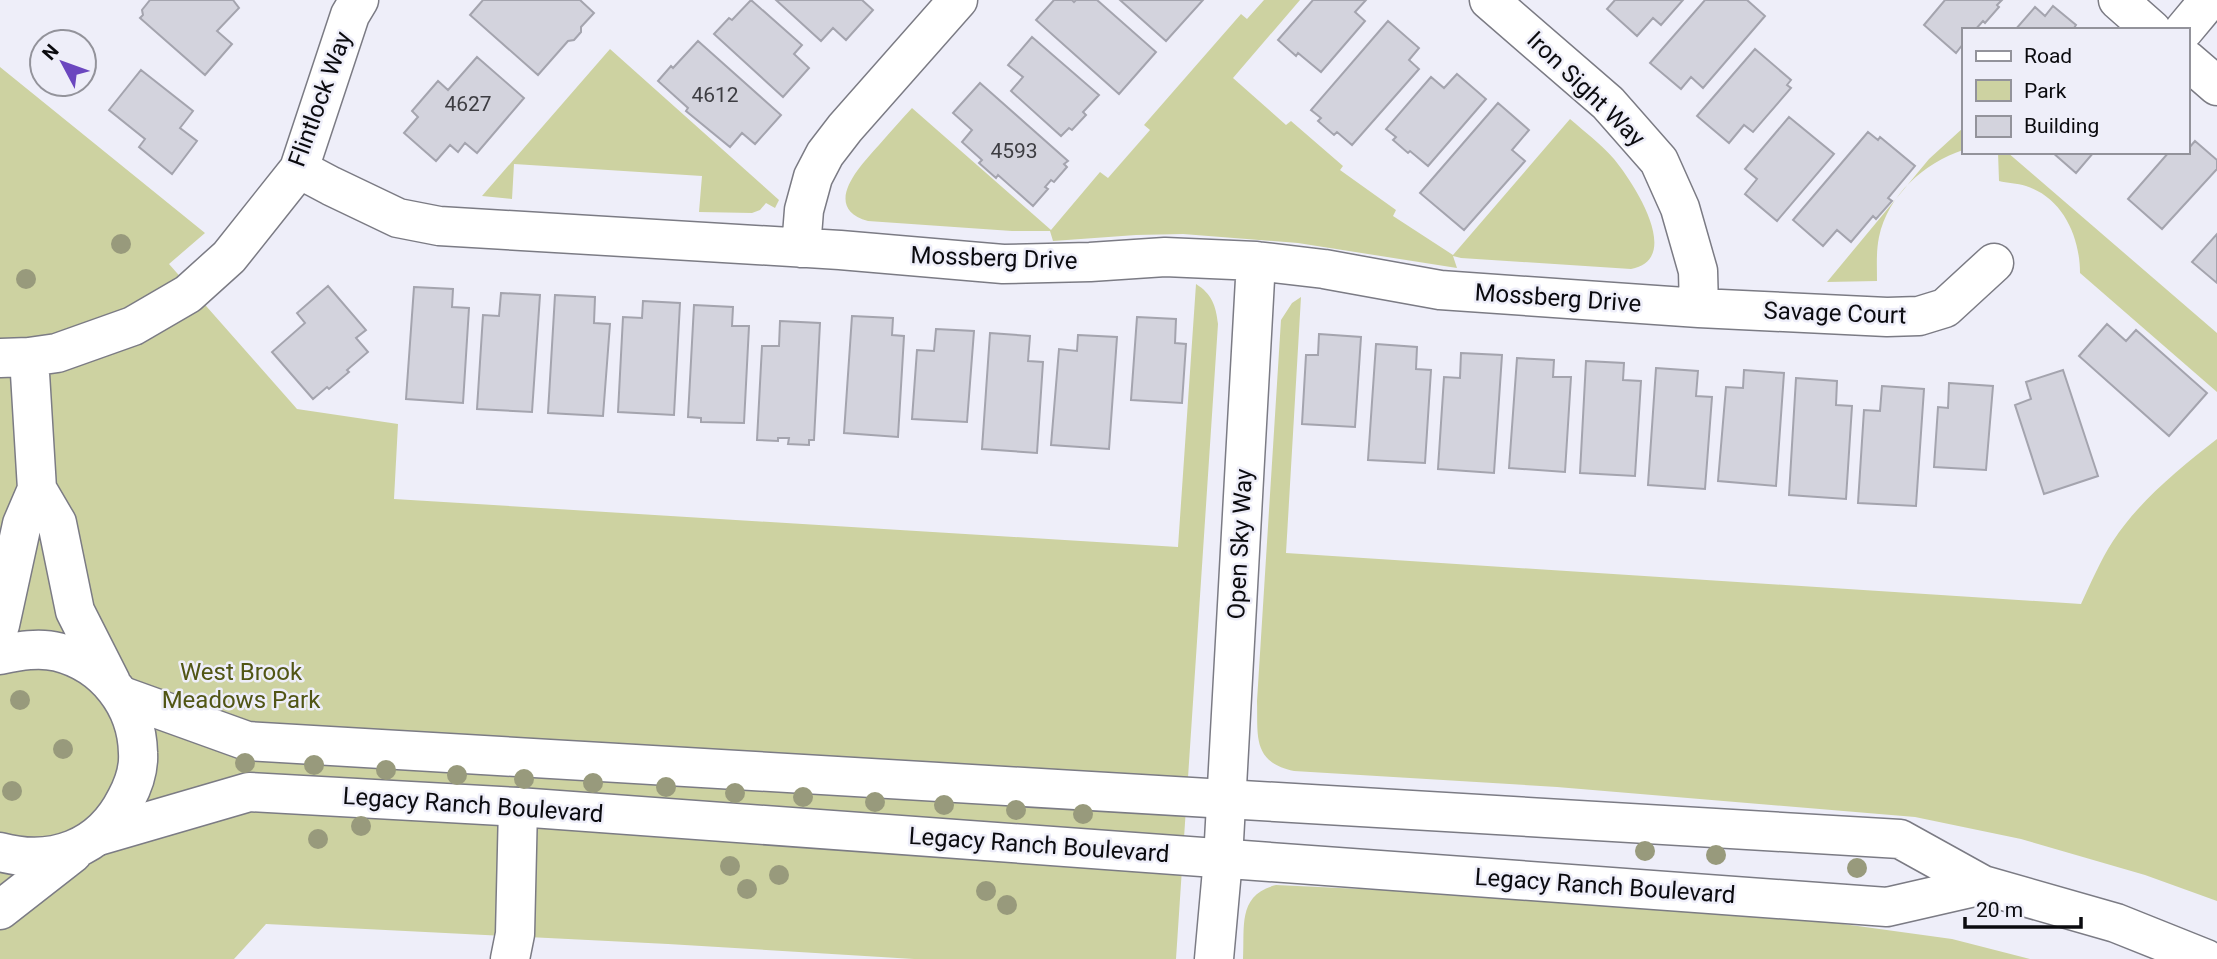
<svg xmlns="http://www.w3.org/2000/svg" width="2217" height="959" font-family="Roboto,sans-serif">
	<rect width="100%" height="100%" fill="#eeeef9"/>
	<path fill="#cdd2a1" d="M1264,0H1300L1233,78L1286,125L1291,121L1343,166L1340,170L1396,210L1393,216L1453,255L1570,119C1585,132 1601,144 1614,159C1633,182 1684,259 1631,269L1461,258L1453,256L1457,268L1298,243L1183,234L1136,235L1053,241L1050,231H1012L868,221C820,207 861,165 879,145C890,132 901,120 912,108L1051,230L1100,172L1108,178L1150,130L1144,125L1241,14L1247,19Z
		M610,49L779,200L775,208L766,203L760,210L752,213L699,212L702,176L514,164L512,199L482,196Z
		M0,67L205,233L169,264L297,409L398,424L394,499L1178,547L1196,284C1212,294 1216,306 1218,324L1176,959H914L668,944L266,924L234,959H0Z
		M1963,128V150C1924,163 1888,195 1879,237C1876,252 1877,266 1877,281L1827,282L1929,159Z
		M1998,152H2007L2217,333V392L2080,273C2080,237 2063,198 2026,186C2017,183 2007,183 1999,181Z
		M1301,297L1286,553L2081,604C2091,583 2100,561 2113,541C2140,500 2179,469 2217,439V901L2145,875L2021,839L1915,817L1557,787L1294,771C1252,762 1258,736 1257,701L1281,320L1292,303Z
		M1276,885L1510,896L1814,920L1952,939L2030,959H1243C1245,926 1237,895 1276,885Z"/>
	<path fill="#d3d3dd" stroke="#a4a4ae" stroke-width="2" d="M150,0H233L239,8L217,31L232,44L205,75L140,18L143,15L142,10Z
		M483,0H580L594,13L581,27V32L574,40L568,41L538,75L470,15Z
		M751,0L802,45L794,54L809,68L783,97L714,34L729,18L732,20Z
		M776,0H862L873,10L846,40L833,28L821,41Z
		M1054,0H1072L1074,2L1076,0H1097L1156,52L1119,94L1036,20Z
		M1120,0H1203L1166,41Z
		M1313,0H1366L1355,12L1365,21L1321,72L1298,53L1296,56L1278,40Z
		M1615,0H1683L1661,25L1653,18L1637,36L1607,9Z
		M1705,0H1747L1765,16L1703,88L1691,77L1681,89L1650,63Z
		M1945,0H2002L1997,5L1999,7L1985,23L1983,21L1975,30H1963V44L1956,53L1924,25Z
		M2053,6L2076,25L2074,28L2076,30H2015L2035,7L2045,16Z
		M1388,21L1419,48L1409,60L1419,69L1352,145L1337,132L1334,135L1318,121L1321,118L1311,110Z
		M1032,37L1099,95L1083,112L1086,115L1072,130L1069,128L1061,136L1011,91L1023,77L1008,65Z
		M698,41L781,115L755,144L742,133L730,147L686,111L688,108L658,81L671,66L673,68Z
		M1755,49L1791,80L1787,85L1791,88L1753,132L1744,125L1729,143L1697,116Z
		M477,57L524,98L477,153L465,143L458,152L450,145L436,161L404,133L418,117L412,111L438,81L448,90Z
		M141,70L193,111L180,128L197,141L172,174L139,147L145,139L109,110Z
		M1457,74L1486,99L1428,166L1410,151L1408,153L1393,140L1396,137L1386,129L1431,77L1444,88Z
		M980,83L1068,161L1064,164L1067,167L1054,182L1051,180L1045,187L1048,189L1033,206L998,175L996,178L979,163L982,160L962,142L972,130L953,113Z
		M1498,103L1529,130L1512,150L1525,161L1464,230L1420,193Z
		M1789,117L1834,154L1777,221L1745,194L1757,179L1745,169Z
		M1868,132L1878,140L1880,137L1915,166L1888,198L1892,201L1876,219L1873,216L1851,242L1837,230L1823,246L1793,220Z
		M2195,141L2217,160V169L2162,229L2128,199L2169,152H2187V146L2189,148Z
		M2052,152H2094L2076,173Z
		M2217,234V283L2192,262Z
		M328,286L366,330L356,338L368,352L347,370L349,372L329,389L327,387L313,399L272,352L305,323L297,313Z
		M414,287L453,289L452,307L469,308L463,403L406,399Z
		M501,293L540,295L532,412L477,409L483,315L499,316Z
		M555,295L595,297L594,323L610,324L603,416L548,413Z
		M643,301L680,303L674,415L618,412L623,317L642,318Z
		M694,305L733,307L732,326H749L744,423L701,422V418L688,417Z
		M852,316L893,318L892,335L904,336L898,437L844,433Z
		M1137,317L1176,319L1175,343L1186,344L1182,403L1131,400Z
		M780,321L820,323L814,440H809V445L788,444L789,438H778V441L757,440L762,346H779Z
		M2107,324L2126,341L2136,330L2207,393L2169,436L2079,356Z
		M936,329L974,331L967,422L912,419L917,350L934,351Z
		M990,333L1030,336L1028,361L1043,362L1037,453L982,449Z
		M1319,334L1361,337L1355,427L1302,424L1306,355H1318Z
		M1078,335L1117,337L1109,449L1051,445L1059,349L1077,351Z
		M1376,344L1417,347L1416,369L1431,370L1425,463L1368,460Z
		M1461,353L1502,355L1494,473L1438,469L1444,377L1460,378Z
		M1517,358L1554,360L1553,377H1571L1565,472L1509,468Z
		M1586,361L1624,363L1623,380L1641,381L1635,476L1580,473Z
		M1656,368L1698,371L1696,396L1712,397L1705,489L1648,485Z
		M1744,370L1784,373L1776,486L1718,481L1726,387L1743,388Z
		M2063,370L2098,476L2044,494L2015,405L2031,399L2026,382Z
		M1796,378L1837,381L1836,405L1852,406L1846,499L1789,495Z
		M1949,383L1993,386L1986,470L1934,467L1938,407L1948,408Z
		M1882,386L1924,389L1916,506L1858,503L1864,410L1880,411Z"/>
	<g fill="none" stroke-linecap="round" stroke-linejoin="round">
		<defs>
			<path id="street" d="M1489,0L1608,103L1659,161L1680,208L1698,271L1699,308
				M2118,0L2152,30
				M2184,30L2209,0
				M2187,60L2217,86
				M299,169L331,186L398,218L439,226L840,250L1003,264L1090,262L1165,257L1256,261L1324,269L1440,290L1699,308L1887,317L1919,316L1945,308L1994,263
				M801,248L804,210L813,177L825,154L845,128L958,0
				M29,357L37,489L57,523L75,611L111,682
				M0,358L29,357L57,353L133,326L188,294L229,257L299,169L350,15L359,0
				M0,625L22,524L37,489
				M0,655C19,651 39,647 58,652C105,664 137,705 138,753C139,769 133,786 126,799C101,849 52,866 0,852
				M0,910L73,853
				M510,959L515,934L518,807
				M1214,959L1223,859L1256,261"/>
			<path id="secondary" d="M122,696L247,741L1900,839L1983,885L2116,923L2206,959
				M98,836L249,792L518,807L1887,907L1983,885"/>
		</defs>
		<use href="#street" stroke="#7b7b84" stroke-width="41"/>
		<use href="#secondary" stroke="#7b7b84" stroke-width="41"/>
		<use href="#street" stroke="#fff" stroke-width="38"/>
		<use href="#secondary" stroke="#fff" stroke-width="38"/>
	</g>
	<g fill="#989a7c">
		<circle cx="121" cy="244" r="10"/>
		<circle cx="26" cy="279" r="10"/>
		<circle cx="20" cy="700" r="10"/>
		<circle cx="63" cy="749" r="10"/>
		<circle cx="245" cy="763" r="10"/>
		<circle cx="314" cy="765" r="10"/>
		<circle cx="386" cy="770" r="10"/>
		<circle cx="457" cy="775" r="10"/>
		<circle cx="524" cy="779" r="10"/>
		<circle cx="593" cy="783" r="10"/>
		<circle cx="666" cy="787" r="10"/>
		<circle cx="12" cy="791" r="10"/>
		<circle cx="735" cy="793" r="10"/>
		<circle cx="803" cy="797" r="10"/>
		<circle cx="875" cy="802" r="10"/>
		<circle cx="944" cy="805" r="10"/>
		<circle cx="1016" cy="810" r="10"/>
		<circle cx="1083" cy="814" r="10"/>
		<circle cx="361" cy="826" r="10"/>
		<circle cx="318" cy="839" r="10"/>
		<circle cx="1645" cy="851" r="10"/>
		<circle cx="1716" cy="855" r="10"/>
		<circle cx="730" cy="866" r="10"/>
		<circle cx="1857" cy="868" r="10"/>
		<circle cx="779" cy="875" r="10"/>
		<circle cx="747" cy="889" r="10"/>
		<circle cx="986" cy="891" r="10"/>
		<circle cx="1007" cy="905" r="10"/>
	</g>
	<g text-anchor="middle" stroke-width="5" stroke-linejoin="round" paint-order="stroke">
		<g font-size="21" fill="#3d3d42">
			<text x="715" y="102">4612</text>
			<text x="468" y="111">4627</text>
			<text x="1014" y="158">4593</text>
		</g>
		<g font-size="24" fill="#0b0b0f" stroke="#eeeef9">
			<text transform="translate(1586 89) rotate(44)" y="8">Iron Sight Way</text>
			<text transform="translate(320 99) rotate(-70)" y="8">Flintlock Way</text>
			<text transform="translate(994 258) rotate(2)" y="8">Mossberg Drive</text>
			<text transform="translate(1558 298) rotate(4)" y="8">Mossberg Drive</text>
			<text transform="translate(1835 313) rotate(2)" y="8">Savage Court</text>
			<text transform="translate(1240 544) rotate(-87)" y="8">Open Sky Way</text>
			<text transform="translate(473 805) rotate(4)" y="8">Legacy Ranch Boulevard</text>
			<text transform="translate(1039 845) rotate(4)" y="8">Legacy Ranch Boulevard</text>
			<text transform="translate(1605 886) rotate(4)" y="8">Legacy Ranch Boulevard</text>
		</g>
		<g font-size="24" fill="#515515" stroke="#eeeef9">
			<text x="241" y="680">West Brook<tspan x="241" dy="28">Meadows Park</tspan></text>
		</g>
	</g>
	<rect x="1962" y="28" width="228" height="126" fill="#eeeef9" stroke="#93939b" stroke-width="2"/>
	<rect x="1976" y="51" width="35" height="10" fill="#ffffff" stroke="#93939b" stroke-width="2"/>
	<text x="2024" y="63" font-size="21" fill="#0b0b0f">Road</text>
	<rect x="1976" y="80" width="35" height="21" fill="#cdd2a1" stroke="#93939b" stroke-width="2"/>
	<text x="2024" y="98" font-size="21" fill="#0b0b0f">Park</text>
	<rect x="1976" y="116" width="35" height="21" fill="#d3d3dd" stroke="#93939b" stroke-width="2"/>
	<text x="2024" y="133" font-size="21" fill="#0b0b0f">Building</text>
	<g transform="translate(63 63) rotate(311)"><circle r="33" fill="#eeeef9" stroke="#93939b" stroke-width="2"/>
	<path d="M0-5L12 26L0 18L-12 26Z" fill="#6b47bf"/>
	<text y="-10" font-size="19" font-weight="bold" text-anchor="middle" fill="#0b0b0f">N</text>
	</g>
	<path d="M1965 917v10h116v-10" fill="none" stroke="#0b0b0f" stroke-width="3.5"/>
	<text x="1976" y="917" font-size="21" fill="#0b0b0f" stroke="#eeeef9" stroke-width="5" paint-order="stroke">20 m</text>
</svg>
